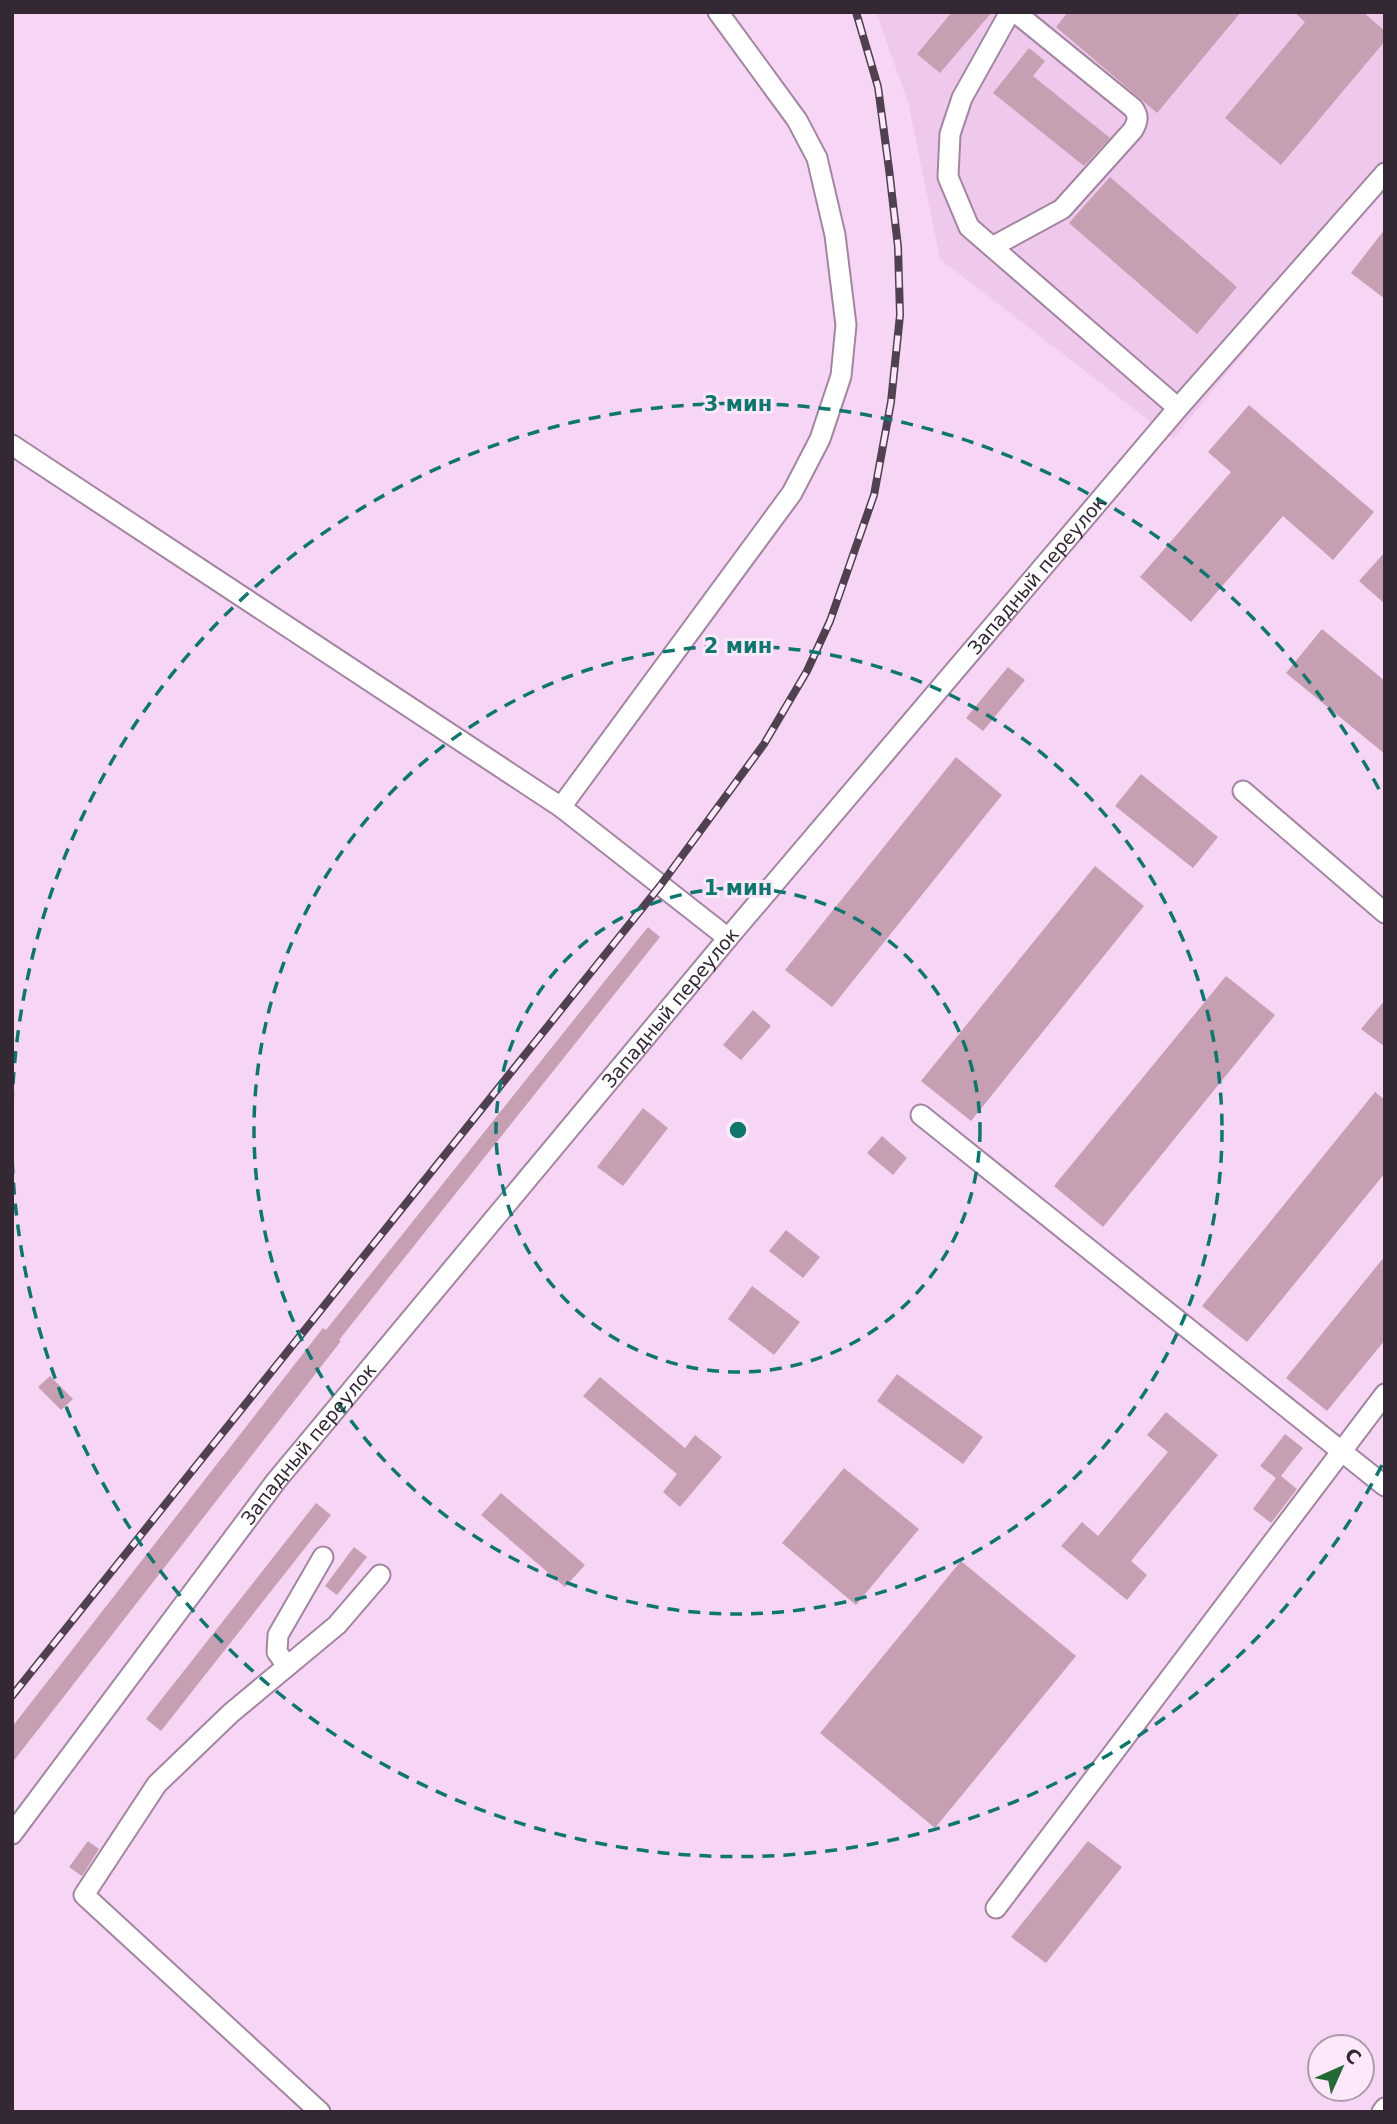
<svg xmlns="http://www.w3.org/2000/svg" width="1397" height="2124" font-family="'DejaVu Sans',sans-serif">
	<rect width="100%" height="100%" fill="#f6d6f4"/>
	<path fill="#eec9ec" d="M876,12H1385V181L1173,439L940,259L908,102Z"/>
	<path fill="#c69fb2" d="M952,12H992L940,73L917,54Z
		M1068,12H1241L1157,113L1056,27Z
		M1294,12H1363L1385,31V41L1281,165L1225,118L1305,22Z
		M1029,48L1045,61L1033,76L1110,138L1084,166L993,93Z
		M1110,177L1237,287L1197,334L1069,223Z
		M1385,229V299L1351,273Z
		M1249,405L1374,512L1333,560L1283,516L1191,622L1140,577L1231,472L1208,452Z
		M1385,552V604L1359,581Z
		M1322,629L1385,681V754L1286,673Z
		M1008,667L1025,680L983,731L966,718Z
		M956,757L1002,795L832,1007L785,970Z
		M1141,774L1218,837L1193,868L1115,806Z
		M1095,866L1144,906L971,1121L921,1081Z
		M648,927L660,937L339,1340L341,1341L12,1763V1727L323,1328L326,1330Z
		M1226,976L1275,1015L1103,1227L1054,1186Z
		M1385,1000V1047L1361,1029Z
		M753,1010L771,1026L741,1060L723,1045Z
		M1375,1092L1385,1100V1173L1247,1342L1202,1306Z
		M643,1108L668,1128L623,1186L597,1167Z
		M882,1136L907,1158L893,1175L867,1153Z
		M786,1230L820,1257L803,1278L769,1251Z
		M1385,1256V1340L1327,1411L1286,1378Z
		M752,1286L800,1322L774,1355L728,1319Z
		M897,1374L983,1437L963,1464L877,1401Z
		M50,1376L73,1399L61,1410L38,1387Z
		M600,1377L685,1448L695,1435L722,1457L680,1507L663,1492L677,1474L583,1396Z
		M1166,1412L1218,1455L1131,1561L1147,1575L1127,1600L1061,1546L1082,1522L1098,1536L1168,1452L1147,1435Z
		M1285,1434L1303,1448L1281,1476L1297,1489L1271,1523L1253,1509L1276,1478L1260,1466Z
		M844,1468L919,1529L856,1605L782,1543Z
		M501,1493L585,1565L565,1587L481,1515Z
		M316,1503L331,1515L161,1731L146,1719Z
		M354,1547L367,1557L337,1595L325,1586Z
		M961,1561L1076,1656L935,1828L820,1733Z
		M88,1841L99,1849L82,1876L69,1867Z
		M1088,1841L1122,1867L1046,1963L1011,1937Z"/>
	<g fill="none" stroke-linecap="round" stroke-linejoin="round">
		<defs>
			<g id="minor">
				<path d="M1010,12L962,98L950,134L948,177L969,227L1178,408"/>
				<path d="M992,247L1062,209L1133,130C1138,121 1139,116 1133,108L1015,12"/>
				<path d="M12,445L561,807L728,938"/>
				<path d="M1243,791L1385,913"/>
				<path d="M561,807L792,493L820,439L841,376L846,325L835,235L817,158L797,120L718,12"/>
				<path d="M921,1115L1385,1486"/>
				<path d="M287,1666L277,1652L278,1635L323,1557"/>
				<path id="s1" d="M12,1834L276,1481L728,938L1178,408L1385,173"/>
				<path d="M996,1908L1385,1394"/>
				<path d="M320,2112L84,1895L157,1784L231,1713L337,1625L380,1575"/>
				<path d="M1382,2112L1385,2108"/>
			</g>
		</defs>
		<use href="#minor" stroke="#a385a1" stroke-width="23"/>
		<use href="#minor" stroke="#fff" stroke-width="19"/>
		<defs>
			<path id="rail" d="M12,1696L660,886L764,744L807,671L830,621L874,495L891,402L900,315L898,247L889,169L878,87L856,12"/>
		</defs>
		<use href="#rail" stroke="#504150" stroke-width="8"/>
		<use href="#rail" stroke="#fce8fa" stroke-width="5" stroke-dasharray="16" stroke-linecap="butt"/>
	</g>
	<g fill="none" stroke="#0f766e" stroke-width="3.5" stroke-dasharray="12 9">
		<circle cx="738" cy="1130" r="242"/>
		<circle cx="738" cy="1130" r="484"/>
		<path d="M1382 1465A726 726 0 0 1 12 1155M12 1105A726 726 0 0 1 1382 795"/>
	</g>
	<g text-anchor="middle" stroke-width="6" stroke-linejoin="round" paint-order="stroke">
		<g font-size="19" fill="#342834" stroke="#fce8fa">
			<text dy="7" stroke="none"><textPath href="#s1" startOffset="1624">Западный переулок</textPath></text>
			<text dy="7" stroke="none"><textPath href="#s1" startOffset="1057">Западный переулок</textPath></text>
			<text dy="7" stroke="none"><textPath href="#s1" startOffset="490">Западный переулок</textPath></text>
		</g>
	</g>
	<circle cx="738" cy="1130" r="10" fill="#0f766e" stroke="#fce8fa" stroke-width="3.5"/>
	<g font-size="21" text-anchor="middle" font-weight="bold" fill="#0f766e" stroke="#fce8fa" stroke-width="6" stroke-linejoin="round" paint-order="stroke">
		<text x="738" y="411">3 мин</text>
		<text x="738" y="653">2 мин</text>
		<text x="738" y="895">1 мин</text>
	</g>
	<rect width="1397" height="2124" fill="none" stroke="#342834" stroke-width="28"/>
	<g transform="translate(1341 2068) rotate(45)"><circle r="33" fill="#fce8fa" stroke="#ac9bab" stroke-width="2"/>
	<path d="M0-5L12 26L0 18L-12 26Z" fill="#256934"/>
	<text y="-10" font-size="19" font-weight="bold" text-anchor="middle" fill="#342834">С</text>
	</g>
</svg>
